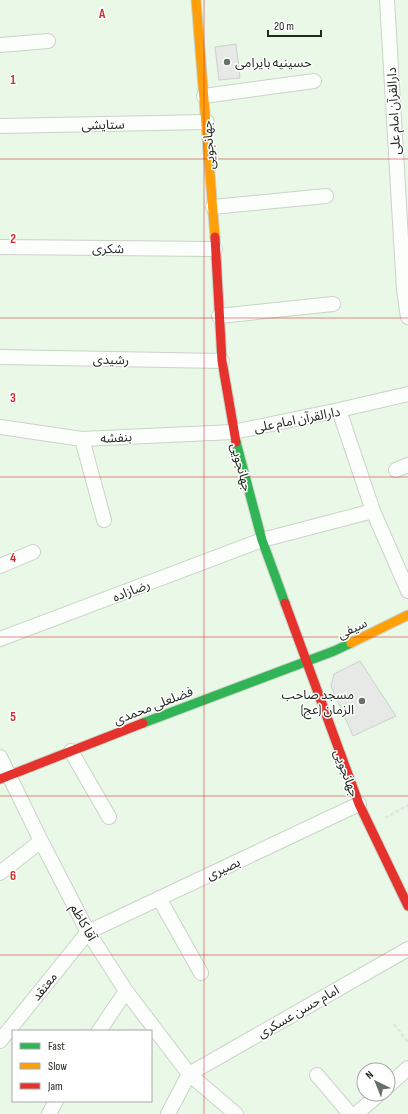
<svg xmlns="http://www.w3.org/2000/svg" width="408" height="1114" font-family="'Sofia Sans Condensed','Noto Sans Arabic',sans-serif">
	<rect width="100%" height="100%" fill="#eaf8e8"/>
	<path fill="#e7e9e7" stroke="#ced0cf" d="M236,44L240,78L219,80L215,47Z
		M360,661L396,716L353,736L331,686L334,674Z"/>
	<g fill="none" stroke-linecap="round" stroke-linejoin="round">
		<defs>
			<path id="street" d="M387,0L404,290L408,317
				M0,45L48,41
				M204,96L314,81
				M0,126L207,122
				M213,207L326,196
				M0,247L215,249
				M219,316L333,304
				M0,357L222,361
				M339,410L373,511L408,591
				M0,427L82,439L233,432L339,410L408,394
				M82,439L104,520
				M396,470L408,465
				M0,566L33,552
				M0,639L262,540L373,511
				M71,751L109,817
				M0,757L41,841L88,932L126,991L189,1074L236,1114
				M0,873L41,841
				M159,898L201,973
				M99,1031L126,991
				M0,1041L88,932L359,804
				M189,1074L408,949
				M317,1075L350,1114
				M388,1086L408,1068
				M49,1114L56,1101
				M168,1114L189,1074
				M356,1114L379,1094"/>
			<path id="fast" d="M236,442L262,540L285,603
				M143,723L334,651L351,643"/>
			<path id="slow" d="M196,0L215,237
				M351,643L408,615"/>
			<path id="jam" d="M215,237L222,361L236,442
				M285,603L359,804L408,906
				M0,779L143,723"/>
		</defs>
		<use href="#street" stroke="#c9d4c7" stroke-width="16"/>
		<use href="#fast" stroke="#c9d4c7" stroke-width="11"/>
		<use href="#slow" stroke="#c9d4c7" stroke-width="11"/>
		<use href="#jam" stroke="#c9d4c7" stroke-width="11"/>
		<path stroke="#e1e5e0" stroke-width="2.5" stroke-dasharray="4 2" stroke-linecap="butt" d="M385,818L408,805
			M394,1024L408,1042"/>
		<use href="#street" stroke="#fcfefc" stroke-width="14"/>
		<use href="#fast" stroke="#30b455" stroke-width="9"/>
		<use href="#slow" stroke="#ff9f0a" stroke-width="9"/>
		<use href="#jam" stroke="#e5322d" stroke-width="9"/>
	</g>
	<path fill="none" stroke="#d62828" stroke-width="1" stroke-opacity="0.55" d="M204,0V1114M0,159H408M0,318H408M0,477H408M0,637H408M0,796H408M0,955H408"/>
	<g fill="#677266" stroke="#fff" stroke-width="1.5">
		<circle cx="227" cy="62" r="4"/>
		<circle cx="362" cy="701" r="4"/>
	</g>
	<g text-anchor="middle" stroke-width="3" stroke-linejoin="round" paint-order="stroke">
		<g font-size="13" fill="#212a20" stroke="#fff" text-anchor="start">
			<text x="235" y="67">حسینیه بایرامی</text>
			<text x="354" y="699" text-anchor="end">مسجد صاحب<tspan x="354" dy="15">الزمان (عج)</tspan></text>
		</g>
		<g font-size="13" fill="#212a20" stroke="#fff">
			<text transform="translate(393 111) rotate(-93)" y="5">دارالقرآن امام علی</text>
			<text transform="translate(103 124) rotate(-1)" y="5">ستایشی</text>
			<text transform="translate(208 145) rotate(-94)" y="5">جهانجویی</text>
			<text transform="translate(108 248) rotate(1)" y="5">شکری</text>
			<text transform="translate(111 359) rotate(1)" y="5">رشیدی</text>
			<text transform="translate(297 419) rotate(-11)" y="5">دارالقرآن امام علی</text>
			<text transform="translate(116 437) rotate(-3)" y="5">بنفشه</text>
			<text transform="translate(242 467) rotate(75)" y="5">جهانجویی</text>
			<text transform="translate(131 590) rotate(-21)" y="5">رضازاده</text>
			<text transform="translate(352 628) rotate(-26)" y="5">سیفی</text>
			<text transform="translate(153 705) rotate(-21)" y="5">فضلعلی محمدی</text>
			<text transform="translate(347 773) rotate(70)" y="5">جهانجویی</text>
			<text transform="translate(223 868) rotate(-25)" y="5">بصیری</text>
			<text transform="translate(84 922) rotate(61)" y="5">آقا کاظم</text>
			<text transform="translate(44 986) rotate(-51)" y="5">معتقد</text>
			<text transform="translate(298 1011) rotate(-30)" y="5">امام حسن عسکری</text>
		</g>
	</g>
	<g font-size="13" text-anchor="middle" font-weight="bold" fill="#d62828" stroke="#fff" stroke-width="3" stroke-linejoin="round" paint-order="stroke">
		<text x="102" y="18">A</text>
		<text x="13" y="84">1</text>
		<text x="13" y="243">2</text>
		<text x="13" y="402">3</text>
		<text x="13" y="562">4</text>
		<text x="13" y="721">5</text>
		<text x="13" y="880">6</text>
	</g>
	<rect x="12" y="1030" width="140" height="72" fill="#ffffff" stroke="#a6aaa6"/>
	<rect x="20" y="1043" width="20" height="6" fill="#30b455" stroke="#a6aaa6"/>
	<text x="48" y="1050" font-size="12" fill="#212a20">Fast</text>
	<rect x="20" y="1063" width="20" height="6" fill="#ff9f0a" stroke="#a6aaa6"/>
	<text x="48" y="1070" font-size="12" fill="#212a20">Slow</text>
	<rect x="20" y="1083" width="20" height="6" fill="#e5322d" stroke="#a6aaa6"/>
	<text x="48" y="1090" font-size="12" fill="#212a20">Jam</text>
	<g transform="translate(376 1082) rotate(317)"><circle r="19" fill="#ffffff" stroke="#a6aaa6"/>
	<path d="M0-3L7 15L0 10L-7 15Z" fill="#677266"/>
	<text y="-6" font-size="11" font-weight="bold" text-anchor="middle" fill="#212a20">N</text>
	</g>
	<path d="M268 30v6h53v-6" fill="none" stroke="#212a20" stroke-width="2"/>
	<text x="274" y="30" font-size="12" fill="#212a20" stroke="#ffffff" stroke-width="3" paint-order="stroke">20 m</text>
</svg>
